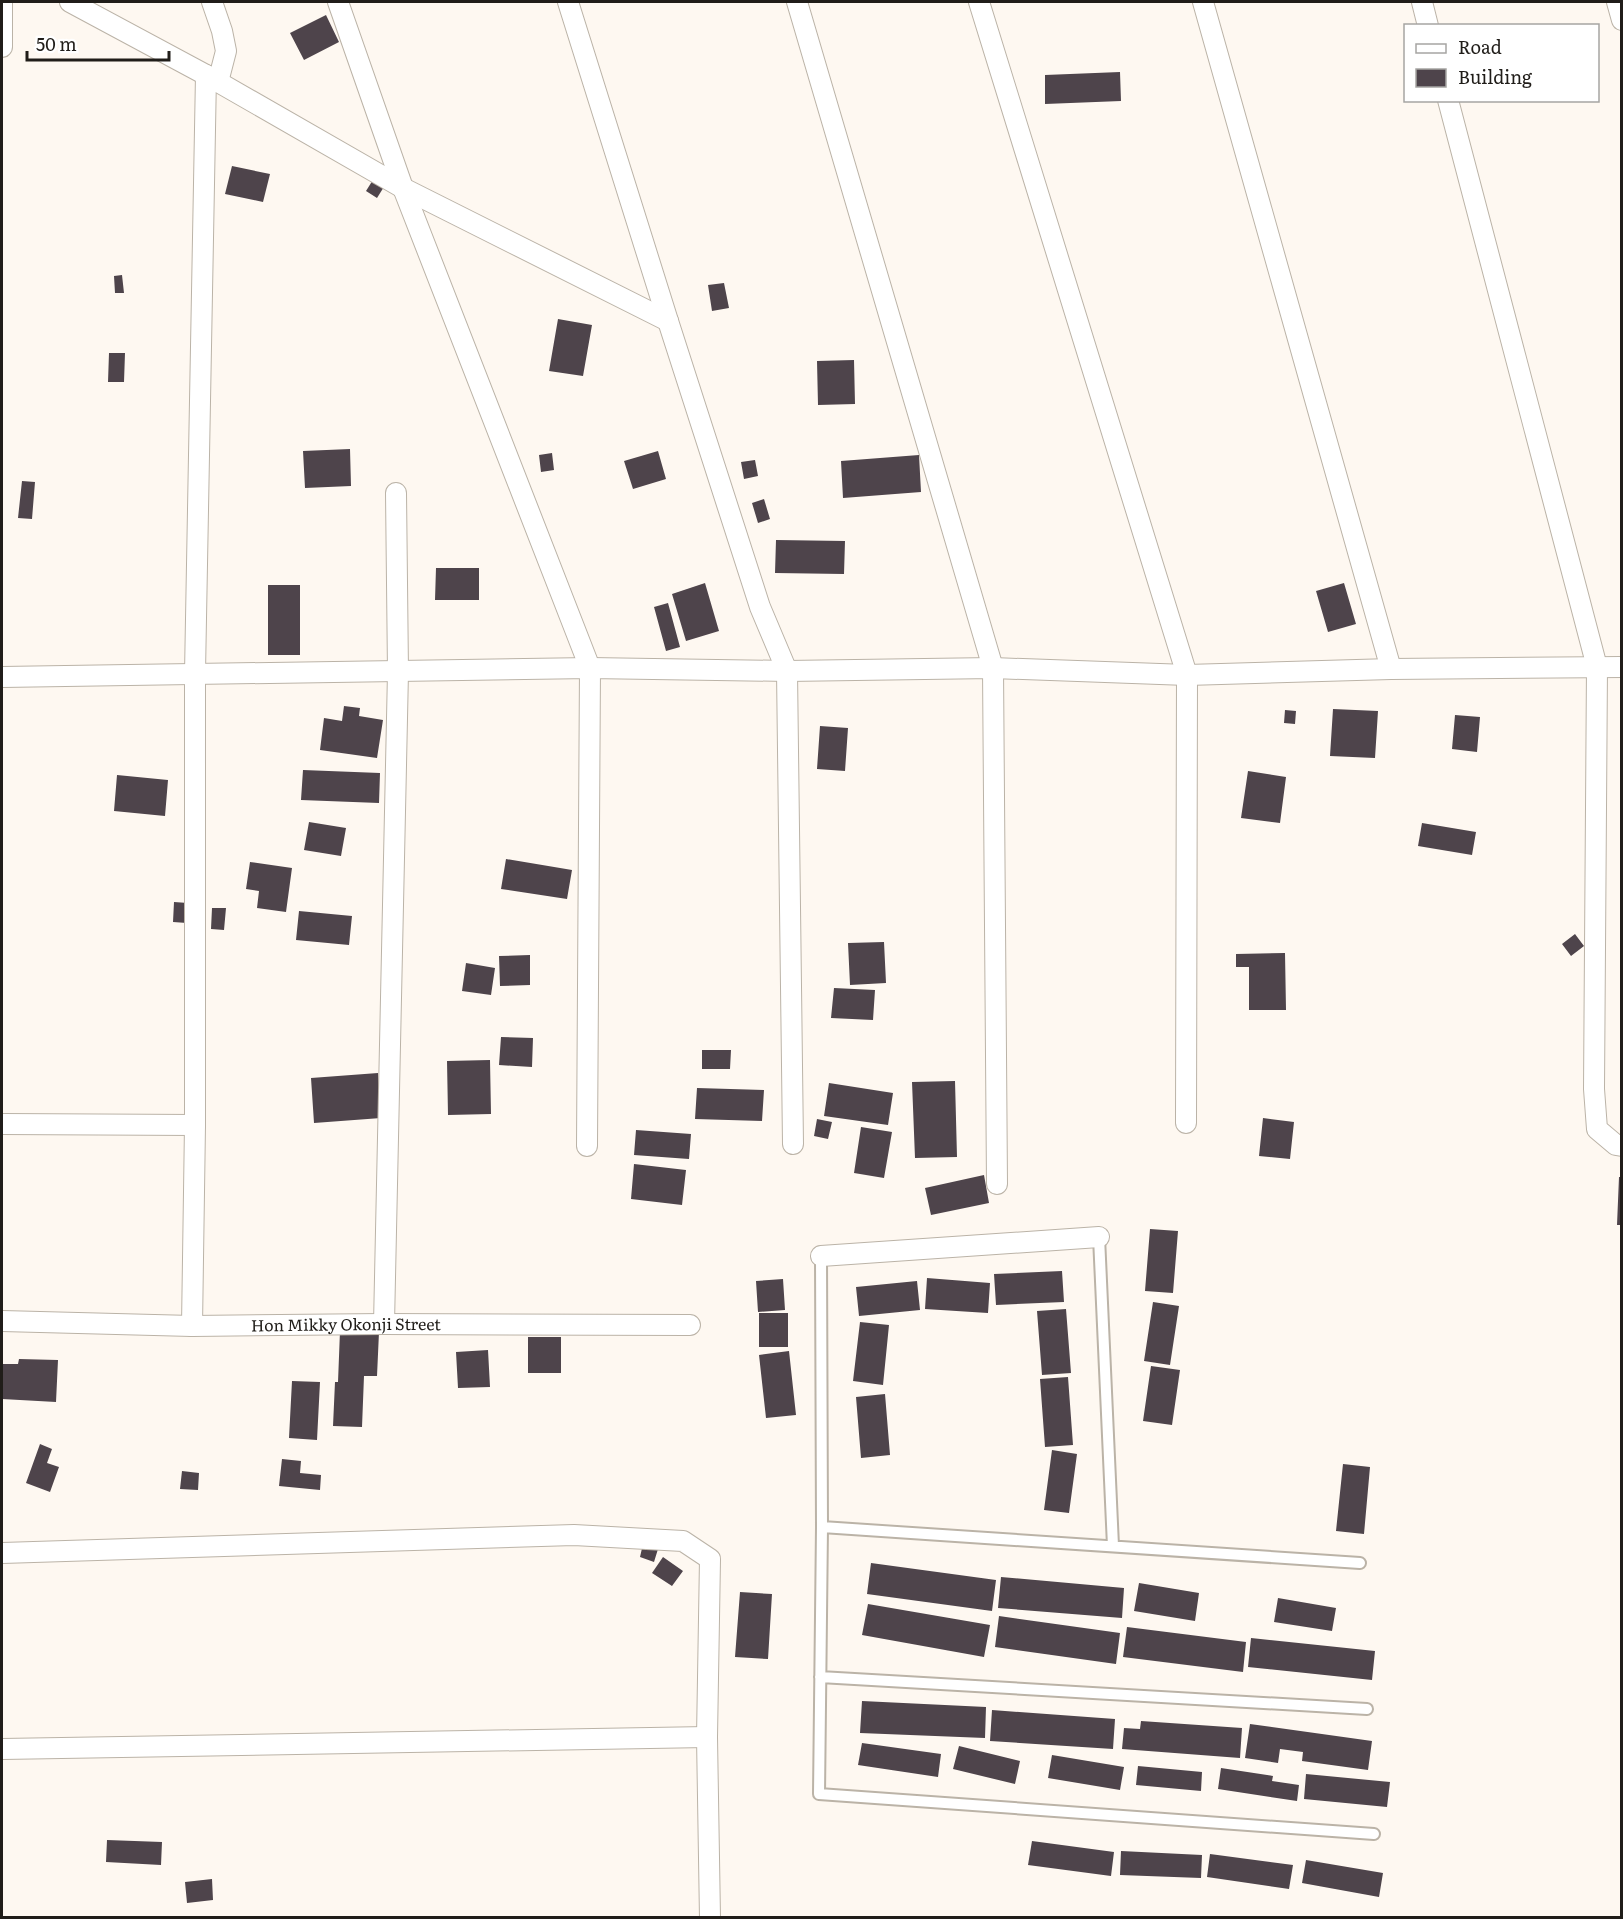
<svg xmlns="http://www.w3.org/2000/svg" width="1623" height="1919" font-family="Literata,serif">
	<rect width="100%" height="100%" fill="#fef8f1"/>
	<path fill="#4e444b" d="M326,15L339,42L304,60L290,33Z
		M1120,72L1121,101L1045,104V75Z
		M232,166L270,174L263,202L225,194Z
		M376,175L387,182L377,198L366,191Z
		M122,275L124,293H115L114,276Z
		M724,283L729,308L712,311L708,285Z
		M558,319L592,325L583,376L549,371Z
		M109,353H125L124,382H108Z
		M854,360L855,404L818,405L817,361Z
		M350,449L351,486L305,488L303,451Z
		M658,451L666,479L633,489L624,461Z
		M552,453L554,470L541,472L539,455Z
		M919,455L921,492L843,498L841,461Z
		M755,460L758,476L744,479L741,462Z
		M22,481L35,482L32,519L18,518Z
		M764,499L770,519L758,523L752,503Z
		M776,540L845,541L844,574L775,573Z
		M436,568H479V600H435Z
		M705,583L719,631L686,641L672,594Z
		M1344,583L1356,624L1328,632L1316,591Z
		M268,585H300V655H268Z
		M668,603L680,647L666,651L654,607Z
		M344,706L360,708L359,716L383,720L377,758L320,750L324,718L342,721Z
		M1333,709L1378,711L1375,758L1330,756Z
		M1285,710L1296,711L1295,724L1284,723Z
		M1455,715L1480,717L1477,752L1452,749Z
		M820,726L848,728L845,771L817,769Z
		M303,770L380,773L379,803L301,800Z
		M1248,771L1286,777L1280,823L1241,818Z
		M117,775L168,780L165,816L114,811Z
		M309,822L346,828L341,856L304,850Z
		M1422,823L1476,832L1472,855L1418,846Z
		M506,859L572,870L567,899L501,889Z
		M250,862L292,868L286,912L257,908L259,891L246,889Z
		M174,902L188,903L187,923L173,922Z
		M212,908H226L224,930L211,929Z
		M299,911L352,916L349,945L296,940Z
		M1575,934L1584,946L1571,956L1562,944Z
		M884,942L886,983L850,985L848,943Z
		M1285,953L1286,1010H1249V967H1236V954Z
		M530,955V985L500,986L499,956Z
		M466,963L495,968L491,995L462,991Z
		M834,988L875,990L873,1020L831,1018Z
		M501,1037L533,1038L532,1067L499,1065Z
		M702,1050H731L730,1069H702Z
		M490,1060L491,1114L448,1115L447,1061Z
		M378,1073L381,1118L314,1123L311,1078Z
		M955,1081L957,1157L915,1158L912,1082Z
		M829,1083L893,1093L888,1125L824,1116Z
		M697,1088L764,1090L762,1121L695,1119Z
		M1263,1118L1294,1122L1290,1159L1259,1156Z
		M817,1119L832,1122L828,1139L814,1136Z
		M861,1127L892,1132L884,1178L854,1173Z
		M636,1130L691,1134L689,1159L634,1155Z
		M634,1164L686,1170L682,1205L631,1199Z
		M984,1175L989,1203L931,1215L925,1188Z
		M1619,1177H1622V1225H1617Z
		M1150,1229L1178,1231L1173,1293L1145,1291Z
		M1062,1271L1064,1302L996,1305L994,1274Z
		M927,1278L990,1283L988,1313L925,1309Z
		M783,1279L785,1310L758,1312L756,1281Z
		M917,1281L920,1310L859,1316L856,1287Z
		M1153,1302L1179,1306L1170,1365L1144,1361Z
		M1066,1309L1071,1373L1042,1375L1037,1311Z
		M759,1313H788V1347H759Z
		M860,1322L889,1325L883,1385L853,1381Z
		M340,1331L379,1332L377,1376H364L362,1427L333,1426L335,1382H338Z
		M528,1337H561V1373H528Z
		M488,1350L490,1387L458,1388L456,1352Z
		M789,1351L796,1415L766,1418L759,1355Z
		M19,1359L58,1360L56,1402L2,1399L3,1364H18Z
		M1151,1366L1180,1370L1172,1425L1143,1421Z
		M1068,1377L1073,1445L1045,1447L1040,1379Z
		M292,1381L320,1382L317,1440L289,1438Z
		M885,1394L890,1455L861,1458L856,1397Z
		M40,1444L52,1449L47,1463L59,1467L50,1492L26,1483Z
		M1052,1450L1077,1454L1069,1513L1044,1510Z
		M282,1459L301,1461L300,1473L321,1475L320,1490L279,1486Z
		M1343,1464L1370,1467L1364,1534L1336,1531Z
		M182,1471L199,1473L198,1490L180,1489Z
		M643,1544L658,1549L654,1562L640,1557Z
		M663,1557L683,1571L672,1586L652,1573Z
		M871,1563L996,1580L992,1611L867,1594Z
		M1001,1577L1124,1588L1122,1618L998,1608Z
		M1139,1583L1199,1593L1195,1621L1134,1611Z
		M740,1592L772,1594L768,1659L735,1657Z
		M1278,1598L1336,1608L1332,1631L1274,1622Z
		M868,1604L990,1625L984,1657L862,1635Z
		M999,1616L1120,1633L1116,1664L995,1647Z
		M1127,1627L1246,1642L1243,1672L1123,1657Z
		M1251,1638L1375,1651L1372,1680L1248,1667Z
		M862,1701L986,1707L985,1738L860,1733Z
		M992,1710L1115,1719L1113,1749L990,1741Z
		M1141,1721L1242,1728L1240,1758L1122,1749L1124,1728L1140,1729Z
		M1250,1724L1372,1741L1368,1770L1302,1761L1303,1752L1280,1749L1278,1763L1245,1758Z
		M862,1743L941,1754L938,1777L858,1765Z
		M959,1746L1020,1761L1015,1784L953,1769Z
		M1052,1755L1124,1767L1120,1790L1048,1778Z
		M1138,1766L1202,1772L1201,1791L1136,1785Z
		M1221,1768L1273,1776L1272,1781L1299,1785L1297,1801L1218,1789Z
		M1306,1774L1390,1782L1387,1807L1304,1799Z
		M107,1840L162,1842L161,1865L106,1862Z
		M1032,1841L1114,1852L1111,1876L1028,1865Z
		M1121,1851L1202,1855L1201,1878L1120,1875Z
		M1210,1854L1293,1865L1289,1889L1207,1877Z
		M1306,1860L1383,1873L1379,1897L1302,1883Z
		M212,1879L213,1900L187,1903L185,1882Z"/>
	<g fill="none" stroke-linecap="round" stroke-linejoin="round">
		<defs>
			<path id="service" d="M1099,1237L1113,1546
				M821,1256L822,1527L819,1794L1374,1834
				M822,1527L1360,1563
				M820,1677L1367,1709"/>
			<g id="minor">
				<path d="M70,2L206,75L403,188L668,321"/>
				<path d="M212,2L222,31L226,51L218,82"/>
				<path d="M338,2L403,188L590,668L587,1146"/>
				<path d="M568,2L668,321L760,607L787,671L793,1144"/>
				<path d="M797,2L993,668L997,1184"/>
				<path d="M979,2L1187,675L1186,1123"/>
				<path d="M1203,2L1391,669"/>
				<path d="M1422,2L1428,26"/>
				<path d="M1617,2L1622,20"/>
				<path d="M2,47V2"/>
				<path d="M1448,100L1597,667L1594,1089L1597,1129L1616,1145L1622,1146"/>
				<path d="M2,677L590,668L787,671L993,668L1187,675L1391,669L1622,667"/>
				<path d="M2,1124L195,1125"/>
				<path d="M821,1256L1099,1237"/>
				<path id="s1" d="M2,1321L192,1326L384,1324L690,1325"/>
				<path d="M384,1324L398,672L396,493"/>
				<path d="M192,1326L195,1125V673L206,75"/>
				<path d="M2,1553L574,1535L683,1541L710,1559L707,1737L710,1918"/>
				<path d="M2,1749L707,1737"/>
			</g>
		</defs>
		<use href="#service" stroke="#bbb3a7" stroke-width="14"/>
		<use href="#minor" stroke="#bbb3a7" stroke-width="22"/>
		<use href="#service" stroke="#fff" stroke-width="10"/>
		<use href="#minor" stroke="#fff" stroke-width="20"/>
	</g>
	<g text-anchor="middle" stroke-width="6" stroke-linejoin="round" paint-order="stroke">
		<g font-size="16" fill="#201d19" stroke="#fff">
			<text dy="6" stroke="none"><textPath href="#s1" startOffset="344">Hon Mikky Okonji Street</textPath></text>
		</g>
	</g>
	<rect width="1623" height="1919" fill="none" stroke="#201d19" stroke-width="6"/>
	<rect x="1404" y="24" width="195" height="78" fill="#ffffff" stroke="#a6a5a3" stroke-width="1.5"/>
	<rect x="1416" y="44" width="30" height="9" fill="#ffffff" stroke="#a6a5a3" stroke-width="1.5"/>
	<text x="1458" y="54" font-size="18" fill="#201d19">Road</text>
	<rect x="1416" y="69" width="30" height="18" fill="#4e444b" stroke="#a6a5a3" stroke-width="1.5"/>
	<text x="1458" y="84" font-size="18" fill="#201d19">Building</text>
	<path d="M27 51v9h142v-9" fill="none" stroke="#201d19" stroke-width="3"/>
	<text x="36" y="51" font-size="18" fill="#201d19" stroke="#ffffff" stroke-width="4.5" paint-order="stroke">50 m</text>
</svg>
